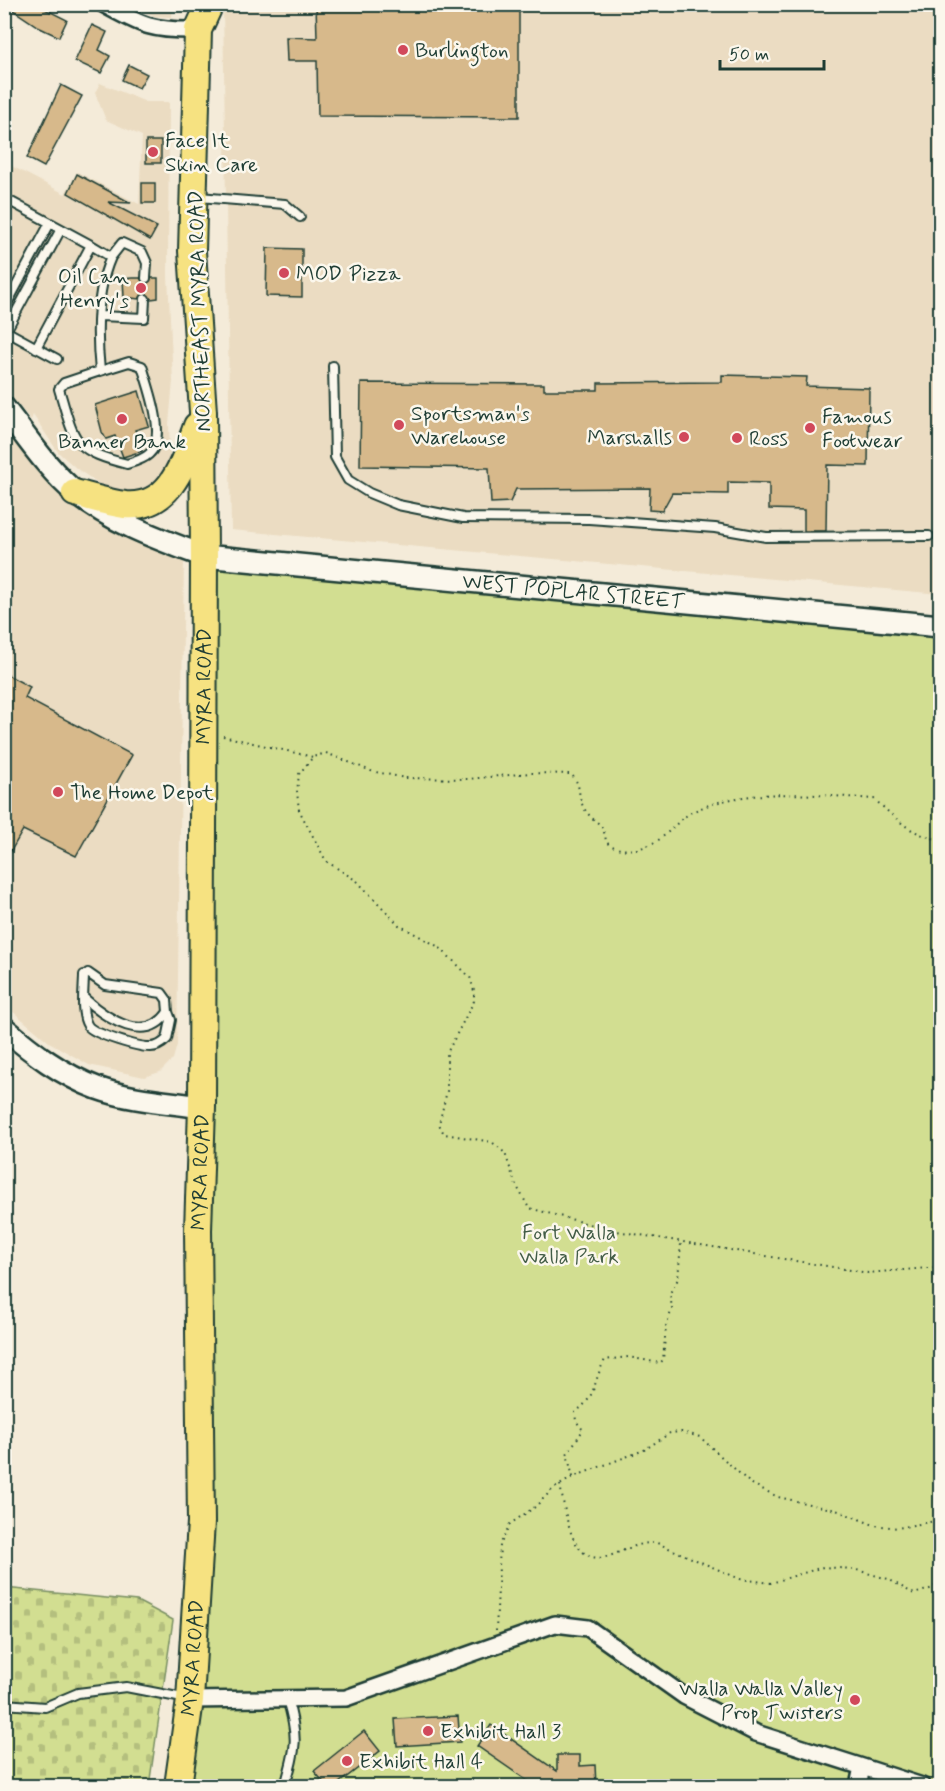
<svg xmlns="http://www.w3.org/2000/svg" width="945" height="1791" font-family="Mynerve,sans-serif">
	<defs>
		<pattern id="cemetery-stones" width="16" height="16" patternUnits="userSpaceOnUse" patternTransform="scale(1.5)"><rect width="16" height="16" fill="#d2de91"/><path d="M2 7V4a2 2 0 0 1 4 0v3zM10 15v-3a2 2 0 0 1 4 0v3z" fill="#b4bf7e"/></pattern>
	</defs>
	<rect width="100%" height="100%" fill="#f4ebd9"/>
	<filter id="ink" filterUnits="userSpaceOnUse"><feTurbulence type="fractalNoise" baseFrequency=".0167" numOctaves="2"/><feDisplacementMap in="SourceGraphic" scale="12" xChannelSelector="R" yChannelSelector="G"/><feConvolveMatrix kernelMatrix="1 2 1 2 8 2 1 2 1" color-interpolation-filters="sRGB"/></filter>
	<g filter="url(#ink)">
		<path fill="#ebdcc2" d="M129,5H173L172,17L155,16Z
			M223,5H940V594L231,530Z
			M100,83L146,102H169L168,276L173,381L169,424L170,456L166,472L154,490L130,495L104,487L77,469L58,452L33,415L31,420L5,389L4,162L65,194L77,172L139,204L142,136L106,120L95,93Z
			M4,424L69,499L112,530L140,544L184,559L177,1045L173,1059L160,1072L144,1077L89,1065L49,1042L5,1005Z"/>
		<path fill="#d2de91" stroke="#788e62" stroke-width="1.5" d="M204,556L940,626V1786H178L190,1700Z"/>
		<path fill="url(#cemetery-stones)" stroke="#788e62" stroke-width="1.5" d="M4,1588L137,1601L173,1620L149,1786H5Z"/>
		<path fill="#d7b98b" stroke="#1f3d34" stroke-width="1.5" d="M4,4H35L67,20L59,37L40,28Z
			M316,4H519V117L318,116L317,61H287L286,37L317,38Z
			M92,25L107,32L99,50L110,56L101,73L75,61Z
			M129,65L147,74L139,88L122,80Z
			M61,85L82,96L44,167L27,158Z
			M146,141H161V163H146Z
			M77,174L131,203L108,202L157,227L150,240L68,193Z
			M142,183H155V203H142Z
			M267,248L302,249V297L266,296Z
			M132,278H140L146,284L152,278H158V298L151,299L145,293L139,299L124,297L123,279Z
			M722,375L807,377L806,386L869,388L868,466L827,465L826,531H804V510L769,509V483L728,482V494L672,493L662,511L649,510L650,488L516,489L510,502L491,503L489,468L360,466L361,383L544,384V390H598V383L722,382Z
			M139,391L149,426L135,430L142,451L123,457L115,436L106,439L102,432L95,405Z
			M4,673L30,687L25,698L132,755L76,856L23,830L4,863Z
			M458,1716L460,1742L397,1746L395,1719Z
			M491,1725L557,1771V1755H580V1766L595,1765L596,1786H535L477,1746Z
			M364,1731L380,1751L335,1786H327L314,1771Z"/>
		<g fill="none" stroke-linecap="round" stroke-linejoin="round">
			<defs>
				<path id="service" d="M199,197L285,204L300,217
					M4,198L91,245L36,348
					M91,245L111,257C96,291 96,333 100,371L64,383L59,389C75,441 71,450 127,464C134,462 144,459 149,454C168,438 148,386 142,366L129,362L100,371
					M111,257L122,243L142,252L147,263L146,278
					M4,309L50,223
					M100,316L144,318L145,299
					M4,330L57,359
					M6,331L61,229
					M333,366L335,457L348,480L369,493L398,505L463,518L589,519L715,528L766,537L929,536
					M88,973L105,985L162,993L167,1000L168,1012
					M84,975C84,989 80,1014 88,1026C94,1034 140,1048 151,1047C157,1047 162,1044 167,1039L171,1020L168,1012C146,1045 107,1019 85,999
					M4,1704L45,1707L78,1693L126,1687L188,1699
					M285,1786C296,1748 299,1738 287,1699"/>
				<path id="minor" d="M103,4C142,26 153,31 198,30
					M190,1700L346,1698L555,1624L588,1628L684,1696L756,1733L922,1786
					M858,1786L862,1767"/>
				<g id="secondary">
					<path id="s1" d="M4,408C26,436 48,470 76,493C113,523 159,539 204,556L940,626"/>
					<path d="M4,1028C32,1052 62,1075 97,1088C130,1100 168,1102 202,1107"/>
				</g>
				<g id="trunk">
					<path d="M75,493C91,497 109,503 125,505C172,509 184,461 197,426"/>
					<path id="s2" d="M178,1786L190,1700L201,1522L198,1230L202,1107L204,556L203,412L192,251L198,30L210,4"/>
				</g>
			</defs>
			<use href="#service" stroke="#1f3d34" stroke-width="12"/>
			<use href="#minor" stroke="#1f3d34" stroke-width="20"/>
			<use href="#secondary" stroke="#1f3d34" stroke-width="26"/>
			<use href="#trunk" stroke="#1f3d34" stroke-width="30"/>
			<path stroke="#1f3d34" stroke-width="2" stroke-dasharray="1.5 4.5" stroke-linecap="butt" d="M223,736L313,757
				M940,840C908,833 898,820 874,799C817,795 745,786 692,812C677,820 668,836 653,843C638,851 619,853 606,842C604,820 593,824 584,808C576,794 583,787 571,774L530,773L468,779L405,778L371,771L326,753L313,757L299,774L297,792L299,810L326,861L357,881L399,925L439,947L470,977L474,991V1001L447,1053V1091L439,1124L444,1134L492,1142L505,1153L515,1183L529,1208L611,1230L868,1273L940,1267
				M573,1477L567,1454L583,1430L576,1421L575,1412C597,1398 593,1380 605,1360L628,1357L660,1363L663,1360L666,1326L672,1309L670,1293L678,1279L681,1243
				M560,1485C566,1513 570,1571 612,1555C627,1549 640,1542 657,1543L740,1579L771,1583L823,1567L853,1569L888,1579L914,1594L933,1588L940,1581
				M496,1631L500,1545L510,1524L535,1507L553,1489L573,1477L644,1450L670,1433L682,1432L700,1437L750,1483L778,1497L836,1510L874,1525L898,1528L940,1520"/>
			<use href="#service" stroke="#fbf7ec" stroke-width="8"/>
			<use href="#minor" stroke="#fbf7ec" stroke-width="15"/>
			<use href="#secondary" stroke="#fbf7ec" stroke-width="21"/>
			<use href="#trunk" stroke="#f6e281" stroke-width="26"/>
		</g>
	</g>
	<g fill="#d1495b" stroke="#fbf7ec" stroke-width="2">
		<circle cx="403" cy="50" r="6"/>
		<circle cx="153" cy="152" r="6"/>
		<circle cx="284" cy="273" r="6"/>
		<circle cx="141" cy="288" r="6"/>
		<circle cx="122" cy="419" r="6"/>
		<circle cx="399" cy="425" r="6"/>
		<circle cx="810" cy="428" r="6"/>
		<circle cx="684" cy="437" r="6"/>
		<circle cx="737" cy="438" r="6"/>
		<circle cx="58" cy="792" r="6"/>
		<circle cx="855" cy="1700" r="6"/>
		<circle cx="428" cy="1731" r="6"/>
		<circle cx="347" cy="1761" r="6"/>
	</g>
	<g text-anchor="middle" stroke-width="5" stroke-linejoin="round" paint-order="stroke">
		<g font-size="21" fill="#1f3d34" stroke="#fbf7ec" text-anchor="start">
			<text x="415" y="57">Burlington</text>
			<text x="165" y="147">Face It<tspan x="165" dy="24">Skin Care</tspan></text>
			<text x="296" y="280">MOD Pizza</text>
			<text x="129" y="283" text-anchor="end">Oil Can<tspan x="129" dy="24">Henry's</tspan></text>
			<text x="411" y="420">Sportsman's<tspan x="411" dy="24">Warehouse</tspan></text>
			<text x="822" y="423">Famous<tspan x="822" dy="24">Footwear</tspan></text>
			<text x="672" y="444" text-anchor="end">Marshalls</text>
			<text x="749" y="445">Ross</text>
			<text x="122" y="448" text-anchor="middle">Banner Bank</text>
			<text x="70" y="799">The Home Depot</text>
			<text x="843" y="1695" text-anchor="end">Walla Walla Valley<tspan x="843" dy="24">Prop Twisters</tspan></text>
			<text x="440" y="1738">Exhibit Hall 3</text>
			<text x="359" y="1768">Exhibit Hall 4</text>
		</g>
		<g font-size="21" fill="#1f3d34" stroke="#fbf7ec">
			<text transform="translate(199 311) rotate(-92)" y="7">NORTHEAST MYRA ROAD</text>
			<text dy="7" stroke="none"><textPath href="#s1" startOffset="626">WEST POPLAR STREET</textPath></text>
			<text dy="7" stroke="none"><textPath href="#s2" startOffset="1101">MYRA ROAD</textPath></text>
			<text dy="7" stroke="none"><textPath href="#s2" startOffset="615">MYRA ROAD</textPath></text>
			<text dy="7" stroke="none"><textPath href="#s2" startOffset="129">MYRA ROAD</textPath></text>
		</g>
		<g font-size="21" fill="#435d47" stroke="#fbf7ec">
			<text x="569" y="1239">Fort Walla<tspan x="569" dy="24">Walla Park</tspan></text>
		</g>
	</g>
	<rect width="945" height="1791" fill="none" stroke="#fbf7ec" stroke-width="24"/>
	<rect x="12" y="12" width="921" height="1767" fill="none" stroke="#1f3d34" stroke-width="2" filter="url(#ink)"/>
	<path d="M720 60v9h104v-9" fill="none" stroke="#1f3d34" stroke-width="3"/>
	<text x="729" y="60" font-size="18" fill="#1f3d34" stroke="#fbf7ec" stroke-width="4.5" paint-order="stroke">50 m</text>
</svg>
